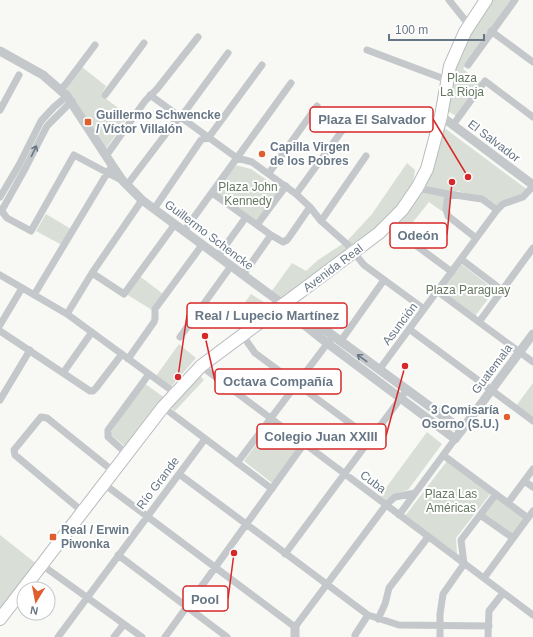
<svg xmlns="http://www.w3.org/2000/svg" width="533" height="637" font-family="Helvetica,sans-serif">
	<rect width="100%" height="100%" fill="#f8f8f5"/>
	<path fill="#d9dfd6" d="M488,0H513L463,69L481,83L456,116L444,109L454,65Z
		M82,67L106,86L101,95L129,116L105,150L65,91Z
		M439,124L528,190L520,197L498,208L469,194L457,191L443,212L429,202L405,232L396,219L404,211Z
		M407,163L415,170C412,208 366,237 338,257C319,272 300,286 281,300L271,292L292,263L306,271L318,260L347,241L372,214Z
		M235,165L251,169L281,190L255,225L213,197Z
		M46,214L71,229L62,245L36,231Z
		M461,264L495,290L475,316L441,290Z
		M137,274L163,294L152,310L123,292Z
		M251,294L270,306L237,328L230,323Z
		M179,344L196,358L171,387L156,376Z
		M198,373L204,380L175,411L168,405Z
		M144,383L165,398L127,448L110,434Z
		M533,383V418L516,406Z
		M270,426L299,448L272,483L244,461Z
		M427,432L442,444L408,490L397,493L386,501L380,496Z
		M447,461L491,493L456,538L457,554L405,516Z
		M496,497L526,518L513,535L483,515Z
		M0,535L38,565L0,614Z"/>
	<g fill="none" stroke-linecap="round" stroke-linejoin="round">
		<defs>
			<path id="primary" d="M0,619L163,407L201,366L379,233L402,210L417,188L427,169L441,116L450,66L465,32L486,0"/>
		</defs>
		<use href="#primary" stroke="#b7bbbf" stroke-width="14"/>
		<path stroke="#c4c8cb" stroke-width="7" d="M449,0L469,25
			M491,31L533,62
			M367,50L447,80
			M468,65L515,0
			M60,90L65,85L95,45
			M105,95L144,43
			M150,95L237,158L252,162L296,194L310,207L321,221L347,244L364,265L424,309
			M0,110L19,75
			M453,125L485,81L533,117
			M106,156L145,101L157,89L198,37
			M269,173L317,106
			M127,185L174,123L181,117L228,53
			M417,188L448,194L475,198L482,199L497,210
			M212,193L271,235L283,242L287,240L290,236L310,207
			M296,194L344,128
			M448,194L446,209L448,216L476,238
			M0,197L19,165L41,121L54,107L67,96
			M0,209L7,218L31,231L74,155L121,180
			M154,209L201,140L209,137L262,65
			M2,210L25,169L47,126L72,101
			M393,219L406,238L452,272
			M321,221L366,156
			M257,225L286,186
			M184,231L291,83
			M218,256L246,217
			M461,259L502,290
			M92,273L124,294L175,224
			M0,275L67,314L175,393
			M243,275L271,235
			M437,291L533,362
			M34,295L109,170
			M67,314L92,273L142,200
			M479,322L533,248
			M0,325L22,288
			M409,329L533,421
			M0,331L90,391H93L96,388L122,354
			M243,336L255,353L370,438
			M180,337L231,266
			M340,342L384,280
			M128,359L154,322L155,319V309L202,245
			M201,366L533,615
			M379,370L497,210L503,204L523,197L533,186
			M63,373L92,332
			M0,400L30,350
			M163,407L272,489
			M127,454L108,437V430L149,374
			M443,455L528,518
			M237,463L333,336
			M179,474L368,615L399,625L489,626
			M524,481L533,487
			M104,484L295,627L386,505L395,497L415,493
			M508,503L533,469
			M83,512L15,455L14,450L41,417L47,418L113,471
			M399,515L455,439
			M480,515L513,538
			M285,554L406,391
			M118,555L227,637
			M464,564L461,540L496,494
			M42,565L142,637
			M484,578L533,511
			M378,619L385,604L389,588L428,537
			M58,637L205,439
			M114,637L124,624
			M165,637L304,444
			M355,637V635L368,615
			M440,637V614L443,594L464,564
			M488,637L489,611L503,593"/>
		<path stroke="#c4c8cb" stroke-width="9" d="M0,51L43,75L67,96L112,165L123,181L142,200L284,305L288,312L327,343L455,439L533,334
			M441,116L533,185
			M284,305L294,307L462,430
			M295,627V637"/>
		<use href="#primary" stroke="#fff" stroke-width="12"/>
	</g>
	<defs><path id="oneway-shaft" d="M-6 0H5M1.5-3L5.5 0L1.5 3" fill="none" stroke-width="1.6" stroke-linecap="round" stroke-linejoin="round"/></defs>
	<g stroke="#687785">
		<use href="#oneway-shaft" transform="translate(34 151) rotate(-64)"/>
		<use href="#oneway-shaft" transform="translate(362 358) rotate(-144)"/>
	</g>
	<g fill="#df5e2e" stroke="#fff" stroke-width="1.5">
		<rect x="84" y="118" width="8" height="8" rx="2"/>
		<circle cx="262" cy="154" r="4"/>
		<circle cx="507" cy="417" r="4"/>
		<rect x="49" y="533" width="8" height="8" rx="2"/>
	</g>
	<g text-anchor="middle" stroke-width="4" stroke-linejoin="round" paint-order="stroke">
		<g font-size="12" fill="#667862" stroke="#fff">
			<text x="462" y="82">Plaza<tspan x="462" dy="14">La Rioja</tspan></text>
			<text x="248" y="191">Plaza John<tspan x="248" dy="14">Kennedy</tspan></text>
			<text x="468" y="294">Plaza Paraguay</text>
			<text x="451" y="498">Plaza Las<tspan x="451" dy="14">Américas</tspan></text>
		</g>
		<g font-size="12" font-weight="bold" fill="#687785" stroke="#fff" text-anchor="start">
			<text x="96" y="119">Guillermo Schwencke<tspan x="96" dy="14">/ Víctor Villalón</tspan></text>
			<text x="270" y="151">Capilla Virgen<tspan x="270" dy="14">de los Pobres</tspan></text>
			<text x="499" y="414" text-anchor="end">3 Comisaría<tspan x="499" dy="14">Osorno (S.U.)</tspan></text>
			<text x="61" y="534">Real / Erwin<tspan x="61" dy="14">Piwonka</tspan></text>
		</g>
		<g font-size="12" fill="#687785" stroke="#fff">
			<text transform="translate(494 141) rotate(37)" y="4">El Salvador</text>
			<text transform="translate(209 235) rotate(37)" y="4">Guillermo Schencke</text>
			<text transform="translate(333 268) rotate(-37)" y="4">Avenida Real</text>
			<text transform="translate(400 324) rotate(-53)" y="4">Asunción</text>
			<text transform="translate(492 369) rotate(-53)" y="4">Guatemala</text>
			<text transform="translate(373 482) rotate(37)" y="4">Cuba</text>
			<text transform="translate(158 483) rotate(-53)" y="4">Río Grande</text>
		</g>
	</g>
	<path fill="none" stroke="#d62828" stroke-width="1.5" d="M468 177L433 119M452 182L447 235M178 377L187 315M205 336L215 381M405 366L386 436M234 553L228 599"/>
	<g fill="#d62828" stroke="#fff" stroke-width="1.5">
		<circle cx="468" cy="177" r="4"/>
		<circle cx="452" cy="182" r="4"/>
		<circle cx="178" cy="377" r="4"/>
		<circle cx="205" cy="336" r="4"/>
		<circle cx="405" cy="366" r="4"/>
		<circle cx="234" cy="553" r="4"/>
	</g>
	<g fill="#fff" stroke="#d62828" stroke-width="1.5">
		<rect x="310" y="107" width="123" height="25" rx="4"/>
		<rect x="390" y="223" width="57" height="25" rx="4"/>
		<rect x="187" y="303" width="160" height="25" rx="4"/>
		<rect x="215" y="369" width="126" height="25" rx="4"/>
		<rect x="257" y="424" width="129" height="25" rx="4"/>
		<rect x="183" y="586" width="45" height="25" rx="4"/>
	</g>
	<g font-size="13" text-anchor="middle" font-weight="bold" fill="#687785">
		<text x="372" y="124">Plaza El Salvador</text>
		<text x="418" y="240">Odeón</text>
		<text x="267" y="320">Real / Lupecio Martínez</text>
		<text x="278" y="386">Octava Compañía</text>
		<text x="321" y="441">Colegio Juan XXIII</text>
		<text x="205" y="604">Pool</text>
	</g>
	<g transform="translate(36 601) rotate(190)"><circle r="19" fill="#ffffff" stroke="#c3c9ce"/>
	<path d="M0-3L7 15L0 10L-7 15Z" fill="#df5e2e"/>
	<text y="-6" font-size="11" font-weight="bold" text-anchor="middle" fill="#687785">N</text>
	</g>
	<path d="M389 34v6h95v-6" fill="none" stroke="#687785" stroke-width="2"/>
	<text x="395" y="34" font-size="12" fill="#687785" stroke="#ffffff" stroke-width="3" paint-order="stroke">100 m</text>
</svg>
